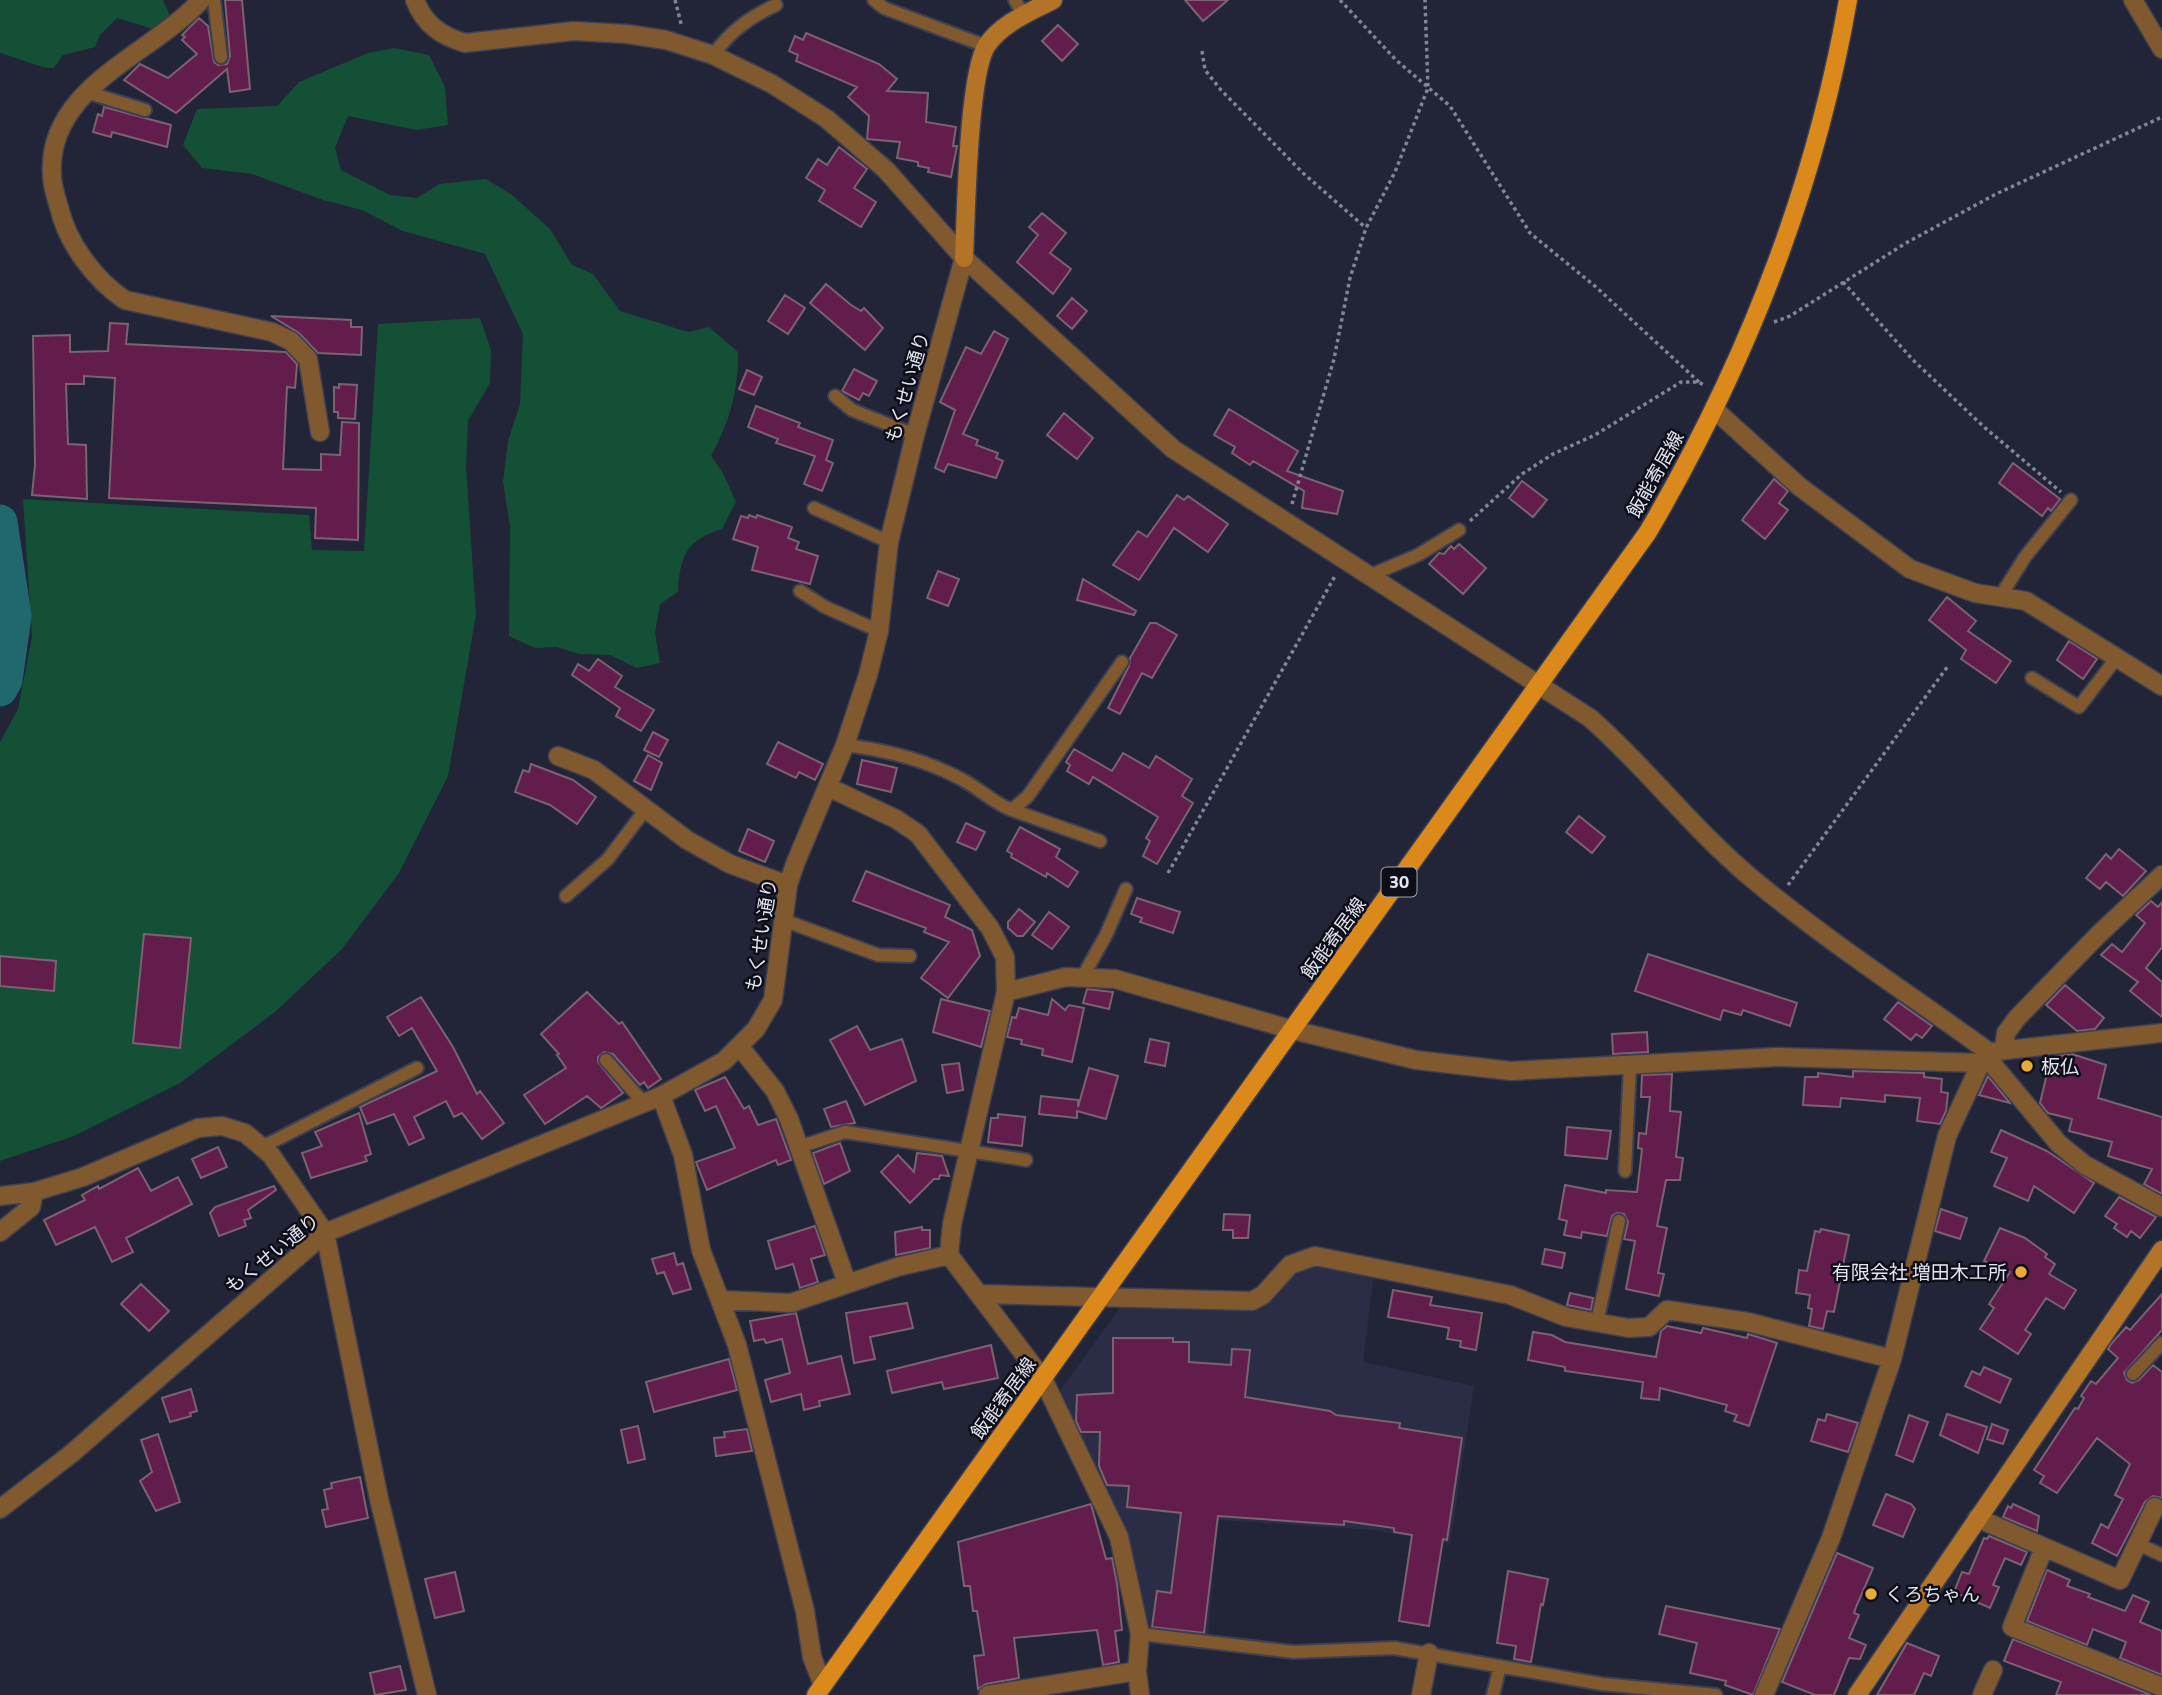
<svg xmlns="http://www.w3.org/2000/svg" width="2162" height="1695" font-family="'Titillium Web','Noto Sans JP',sans-serif">
	<rect width="100%" height="100%" fill="#222438"/>
	<path fill="#2b2d46" d="M1317,1262L1374,1275L1363,1362L1474,1386L1450,1544L1374,1530L1218,1520L1208,1636L1144,1630L1058,1393L1123,1304L1251,1311L1273,1297L1295,1270Z"/>
	<path fill="#135036" d="M0,0H163L171,18L153,29L117,18L100,35L95,47L63,55L54,68C41,69 16,57 0,53Z
		M394,48L429,55L445,87L448,125L416,130L348,116L335,148L341,170L390,195L417,198L439,184L486,179L512,195L550,229L572,265L593,274L620,311L688,332L709,327L738,352C739,389 729,424 711,456L723,473L736,502L722,529C686,540 680,556 678,592L660,604L655,633L660,663L637,668L610,655L579,654L557,647L535,648L509,636L510,526L503,482L508,441L520,404L523,334L485,254L403,231L362,210L323,200L252,174L202,168L183,145L197,109L277,106L299,82L368,53Z
		M480,318L491,350L490,383L468,421L466,466L476,615L448,776L399,873L342,949L275,1012L180,1083L74,1136L0,1161V742L18,709L32,637L23,499L309,515L312,550L364,551L378,324Z"/>
	<g fill="none" stroke-linecap="round" stroke-linejoin="round">
		<path stroke="#20676e" stroke-width="35" d="M0,522L14,616L5,680L0,689"/>
	</g>
	<path fill="#621d4d" stroke="#7b6271" stroke-width="2" d="M225,0H242L250,89L230,92L227,69L176,113L124,80L140,64L168,78L197,54L182,40L185,37L182,35L199,18L208,26L214,62L218,65L227,64L230,56Z
		M1185,0H1228L1203,21Z
		M1058,25L1078,44L1062,61L1042,41Z
		M806,33L879,64L897,79L887,91L928,93L926,122L956,127L953,146H957L951,177L928,172L929,168L918,166V162L897,158L900,142L867,139L869,116L848,97L857,87L796,61L798,55L789,51L795,36L803,40Z
		M104,107L171,125L167,147L112,132L111,137L93,132L98,114L102,116Z
		M839,147L867,169L854,188L876,202L861,227L819,201L825,190L806,178L818,159L827,165Z
		M1042,213L1066,233L1050,253L1071,269L1053,294L1017,262L1038,235L1029,227Z
		M826,284L851,305L861,311L864,308L883,328L865,350L810,303Z
		M785,295L805,308L788,334L768,321Z
		M1072,298L1087,311L1072,329L1057,316Z
		M271,316L351,320V327H362L361,355L318,353L299,333Z
		M110,323L128,324L126,344L286,352L297,364L295,388L287,387L283,469L321,470V454L340,455L342,422L359,423L358,540L315,538L316,508L109,498L115,378L84,376V384H66L68,444L86,445L87,499L32,495L35,465L33,336L70,335V352L108,351Z
		M994,331L1008,339L963,434L978,440L976,445L998,453L996,458L1003,461L996,478L948,464L944,472L935,468L955,410L940,402L966,347L981,354Z
		M854,369L877,381L869,396L863,393L859,400L842,391Z
		M747,370L762,377L754,395L739,389Z
		M339,384L357,385L355,419L338,418V412H334V387L339,388Z
		M756,406L800,423L798,427L833,440L826,460L833,463L822,491L804,484L815,456L776,443L778,439L748,427Z
		M1229,409L1298,451L1287,471L1343,491L1337,514L1302,508L1304,491L1253,461L1250,465L1232,453L1235,447L1214,435Z
		M1064,413L1093,438L1077,459L1047,435Z
		M2013,463L2060,499L2051,511L2048,508L2042,516L1999,483Z
		M1774,479L1788,491L1779,503L1788,510L1765,539L1742,520Z
		M1522,481L1547,500L1533,517L1509,498Z
		M1177,495L1184,500L1188,496L1228,524L1208,552L1174,528L1139,580L1113,565L1138,531L1147,537Z
		M749,515L756,518L757,515L792,527L788,538L799,542L796,549L818,556L810,584L752,570L758,547L733,539L741,516L748,518Z
		M1459,544L1486,568L1463,594L1429,564L1439,553L1444,554L1451,546L1454,549Z
		M938,571L959,579L948,606L927,598Z
		M1083,579L1136,611L1134,615L1077,600Z
		M1947,597L1976,621L1968,631L2011,661L1996,683L1961,659L1966,650L1929,620Z
		M1150,623H1156L1177,635L1152,678L1142,673L1120,714L1108,708L1129,666L1130,658Z
		M2069,641L2097,659L2083,679L2057,660Z
		M598,659L622,676L615,687L654,710L641,731L616,716L620,708L572,675L578,664L589,671Z
		M653,732L668,740L659,757L644,750Z
		M778,742L823,764L815,780L799,772L796,778L767,764Z
		M1074,749L1112,771L1123,753L1149,768L1156,756L1192,779L1182,796L1193,803L1157,864L1143,856L1150,841L1146,838L1158,817L1093,777L1089,784L1067,771L1070,765L1066,762Z
		M648,755L662,763L651,790L634,781Z
		M862,760L897,768L891,792L857,784Z
		M531,764L573,780L596,797L577,824L550,805L515,792L523,770L529,772Z
		M1579,816L1605,837L1592,853L1566,832Z
		M966,823L985,832L976,850L957,842Z
		M1020,827L1060,849L1056,857L1078,872L1068,887L1047,873L1046,877L1011,857L1012,854L1007,851Z
		M748,829L774,841L765,862L739,851Z
		M2119,849L2146,871L2123,896L2106,882L2100,889L2086,878L2106,854L2111,859Z
		M866,871L950,905L945,917L972,930L980,956L948,998L921,978L949,942L924,932L926,928L853,901Z
		M1137,898L1180,912L1173,933L1140,922L1142,918L1131,914Z
		M2151,901L2158,907L2162,902V947L2146,968L2162,982V1017L2130,991L2138,982L2101,955L2112,944L2122,952L2145,923L2136,915Z
		M1019,909L1035,922L1023,936H1017L1008,928V922Z
		M1049,912L1069,927L1052,949L1032,935Z
		M144,934L191,938L180,1048L133,1043Z
		M1648,954L1797,1003L1790,1026L1743,1010L1741,1015L1723,1010L1720,1020L1635,991Z
		M0,956L56,961L54,991L0,986Z
		M2065,985L2104,1018L2095,1029L2077,1031L2046,1005Z
		M1087,989L1113,992L1109,1009L1083,1003Z
		M587,992L619,1024L622,1022L661,1079L648,1088L644,1082L640,1085L613,1054L604,1052L598,1057V1062L623,1093L601,1108L587,1096L545,1124L524,1095L566,1068L557,1055L559,1054L541,1034Z
		M421,997L453,1047L477,1094L480,1091L504,1123L482,1139L462,1113L454,1117L446,1101L414,1117L424,1138L409,1145L394,1114L367,1124L360,1107L437,1071L412,1028L399,1036L387,1017Z
		M941,999L990,1011L981,1047L933,1032Z
		M1052,999L1065,1010L1069,1005L1084,1008L1072,1062L1042,1055L1043,1049L1021,1044L1022,1040L1007,1037L1012,1017L1016,1018L1019,1008L1048,1015Z
		M1898,1002L1932,1026L1922,1038L1916,1034L1911,1040L1884,1019Z
		M857,1026L870,1050L902,1039L916,1081L865,1105L830,1040Z
		M1647,1032L1648,1052L1613,1054L1612,1034Z
		M1150,1039L1169,1043L1165,1066L1145,1062Z
		M2072,1054L2106,1065L2098,1098L2162,1117V1194L2144,1184L2152,1169L2108,1156L2112,1142L2069,1131L2072,1119L2048,1113L2040,1103L2051,1057Z
		M959,1063L963,1090L947,1093L942,1065Z
		M1089,1068L1118,1076L1106,1119L1077,1111V1118L1039,1114L1041,1096L1078,1100V1107Z
		M1853,1071L1924,1073V1077L1942,1079L1941,1092L1948,1093L1946,1111L1940,1124L1917,1121L1920,1098L1885,1095V1102L1841,1098L1840,1107L1803,1105L1805,1077H1818V1073L1853,1077Z
		M1672,1074L1670,1111L1681,1112L1676,1157L1683,1158L1680,1180H1666L1657,1226L1667,1228L1658,1273L1664,1274L1659,1296L1626,1289L1635,1241L1624,1239L1628,1222L1624,1214L1617,1213L1612,1216L1607,1236L1582,1232L1581,1238L1564,1235L1567,1221L1559,1219L1565,1185L1606,1193V1190L1637,1192L1642,1149L1638,1148L1639,1133L1646,1134L1650,1097H1641L1642,1075Z
		M1988,1076L2010,1103L1979,1095Z
		M725,1077L744,1109L749,1106L758,1125L776,1119L791,1160L778,1165L776,1160L707,1190L696,1162L735,1148L716,1106L705,1111L695,1090Z
		M846,1101L855,1123L831,1127L824,1109Z
		M359,1113L371,1154L365,1156L367,1161L311,1178L302,1153L322,1146L315,1132Z
		M998,1114L1025,1117L1022,1146L988,1142L991,1118H998Z
		M1567,1127L1611,1131L1607,1159L1565,1155Z
		M2001,1130L2047,1151L2094,1183L2074,1213L2034,1186L2028,1201L1994,1186L2007,1158L1991,1152Z
		M840,1143L850,1171L824,1184L813,1153Z
		M218,1147L227,1167L201,1178L192,1159Z
		M917,1153L942,1156L949,1176L940,1175L939,1179H934L910,1203L881,1172L898,1155L914,1172Z
		M138,1168L151,1191L178,1177L192,1204L126,1238L133,1252L112,1262L95,1227L56,1245L44,1220L85,1200L82,1195L98,1186L99,1189Z
		M274,1186L276,1190L248,1210L251,1218L244,1220L246,1226L219,1236L210,1213L215,1207Z
		M2119,1197L2156,1217L2140,1238L2131,1231L2127,1237L2114,1228L2117,1224L2105,1216Z
		M1941,1209L1967,1218L1960,1239L1935,1231Z
		M1224,1214L1250,1215L1248,1238H1233V1230H1223Z
		M815,1226L825,1255L811,1259L818,1282L800,1288L793,1264L776,1269L768,1241Z
		M922,1227V1230H930V1248L896,1255L895,1232Z
		M2000,1228L2025,1238L2047,1254L2045,1257L2055,1264L2049,1274L2076,1290L2064,1309L2046,1298L2025,1330L2031,1334L2018,1354L1980,1329L1994,1308L1989,1304L2010,1272L1984,1261Z
		M1821,1229L1849,1235L1834,1312L1827,1311L1823,1329L1809,1326L1812,1309L1808,1308L1810,1295L1796,1293L1799,1270L1807,1271L1815,1231L1820,1232Z
		M1545,1249L1565,1253L1562,1268L1542,1264Z
		M674,1253L677,1265L683,1263L691,1289L673,1294L664,1272L657,1274L652,1259Z
		M141,1284L169,1311L149,1331L121,1304Z
		M1393,1290L1432,1297L1430,1305L1482,1313L1476,1350L1460,1347L1461,1341L1447,1339L1449,1328L1445,1327L1388,1317Z
		M1570,1293L1593,1298L1591,1310L1567,1305Z
		M2162,1294V1330L2124,1373L2127,1380L2132,1383L2139,1380L2153,1365L2162,1372V1498L2153,1496L2145,1502L2117,1556L2092,1543L2101,1524L2108,1528L2123,1499L2115,1495L2130,1464L2097,1438L2057,1493L2040,1483L2044,1476L2034,1470L2075,1408L2078,1409L2084,1398L2081,1396L2091,1381L2096,1384L2118,1358L2108,1349L2111,1344L2126,1327L2130,1330Z
		M907,1303L913,1328L870,1337L875,1359L854,1363L846,1313Z
		M796,1313L808,1364L841,1356L850,1394L819,1401L820,1406L804,1410L801,1394L771,1402L765,1380L790,1373L782,1339L766,1343L764,1339L754,1341L750,1321Z
		M1667,1326L1701,1333L1703,1328L1747,1338L1748,1334L1777,1343L1749,1426L1734,1421L1737,1415L1725,1411L1727,1405L1660,1388L1659,1400L1641,1398L1643,1382L1565,1371V1367L1528,1360L1533,1332L1552,1335L1565,1342L1656,1357L1661,1331Z
		M1113,1338H1173V1342H1189V1362L1231,1365L1232,1349L1250,1350L1245,1397L1330,1411L1336,1415L1400,1423L1399,1428L1462,1438L1447,1540L1443,1539L1429,1626L1399,1621L1412,1535L1394,1532V1528L1344,1521V1525L1218,1516L1204,1633L1152,1627L1157,1591L1171,1593L1181,1513L1127,1507L1129,1486L1107,1485L1099,1466L1100,1432H1081L1076,1421L1077,1395L1113,1393Z
		M991,1345L998,1378L944,1389L942,1382L892,1393L887,1371Z
		M729,1359L737,1390L654,1412L646,1382Z
		M1984,1367L2011,1379L2000,1403L1965,1386L1972,1371L1980,1375Z
		M191,1389L197,1411L190,1413L191,1416L170,1422L162,1398Z
		M1827,1414L1858,1423L1848,1452L1811,1441L1818,1419L1825,1421Z
		M1947,1414L1987,1427L1978,1453L1940,1435Z
		M1909,1415L1928,1422L1913,1462L1896,1455Z
		M1992,1424L2008,1430L2003,1444L1987,1439Z
		M638,1426L645,1459L628,1463L621,1430Z
		M747,1429L752,1451L716,1456L714,1438L725,1437L724,1432Z
		M158,1434L180,1502L156,1511L140,1481L152,1472L141,1440Z
		M360,1477L368,1518L326,1527L322,1510L328,1509L324,1490L332,1488L331,1483Z
		M1886,1494L1911,1504L1915,1509L1903,1537L1873,1525Z
		M1091,1504L1106,1559L1112,1558L1117,1584L1122,1630L1115,1631L1119,1662L1103,1665L1097,1630L1014,1638L1019,1678L986,1684L978,1689L974,1656L984,1655L977,1611H973L970,1586H964L958,1542Z
		M2013,1504L2039,1516L2037,1531L2003,1517L2008,1506L2011,1508Z
		M1989,1536L2027,1552L2021,1565L2005,1558L1993,1585L1999,1587L1990,1608L1954,1592L1962,1572L1969,1574L1984,1538L1987,1539Z
		M1837,1553L1873,1568L1856,1607L1854,1613L1859,1615L1849,1638L1866,1645L1860,1659L1849,1658L1834,1695H1815L1782,1682Z
		M2047,1570L2070,1580L2067,1586L2090,1594L2088,1597L2125,1611L2133,1595L2149,1602L2140,1622L2162,1631V1675L2120,1658L2126,1642L2093,1629L2087,1645L2027,1621Z
		M1508,1571L1548,1579L1543,1605L1541,1604L1531,1662L1514,1659L1516,1646L1497,1643Z
		M455,1572L464,1611L435,1618L425,1579Z
		M1666,1606L1780,1629L1753,1695L1725,1685L1726,1681L1690,1673L1697,1643L1659,1634Z
		M2013,1639L2151,1695H2056L2061,1682L2004,1661Z
		M1907,1643L1939,1656L1931,1676L1924,1673L1914,1695H1877Z
		M400,1666L406,1690L375,1695L370,1673Z"/>
	<g fill="none" stroke-linecap="round" stroke-linejoin="round">
		<defs>
			<path id="lane" d="M214,0L221,57
				M874,0L884,8L986,46
				M1015,0L1023,15
				M713,55C731,31 748,18 776,5
				M86,92L145,110
				M835,396L852,410L915,435
				M814,508L889,542
				M1371,575L1418,555L1459,530
				M800,591L825,607L879,631
				M2000,597L2025,557L2071,500
				M2032,678L2079,707L2118,656
				M845,745C886,750 924,759 961,779C979,788 993,803 1012,810L1028,796L1122,662
				M1012,810L1100,841
				M566,896L608,859L645,810
				M783,920L878,955L910,956
				M1082,978L1106,935L1126,889
				M606,1060L643,1102
				M262,1147L417,1068
				M799,1147L845,1132L1026,1160
				M1625,1171L1630,1065
				M1597,1322L1619,1221
				M2133,1374L2162,1343
				M2138,1544L2162,1555
				M1140,1634L1294,1652L1394,1648L1602,1684L1716,1695
				M1493,1695L1500,1666"/>
			<path id="street" d="M201,0C153,54 46,87 52,175C52,186 56,197 59,207C67,243 95,280 125,300L272,332L291,341L308,359L320,432
				M415,0C424,24 441,36 465,43L574,31L627,34L666,40L713,55L772,84L827,119L886,170L964,258L1173,449L1590,718C1646,767 1691,827 1749,876C1824,939 1909,994 1989,1052L1994,1066L2059,1144L2085,1165L2162,1207
				M2133,0L2162,49
				M1715,410L1800,487L1910,569L1975,593L2026,601L2162,686
				M558,756L594,770L687,840L730,864L788,885
				M828,787L896,819L918,834L990,928L1005,957L1006,992L952,1224L949,1255L1043,1379L1119,1537L1140,1634L1137,1671L1140,1695
				M1006,992L1066,977L1115,979L1293,1030L1416,1060L1511,1071L1777,1057L1981,1063
				M740,1047L775,1091L789,1119L847,1283
				M2004,1049L2006,1033L2017,1018L2099,934L2162,875
				M661,1096L683,1155L701,1250L737,1345L805,1611L812,1657L823,1685
				M0,1196L34,1192L83,1177L198,1128L222,1126L245,1133L271,1155L325,1233L379,1499L427,1695
				M0,1232L31,1207L34,1192
				M980,1294L1252,1301L1263,1295L1290,1265L1315,1256L1510,1295L1566,1317L1628,1328L1649,1327L1667,1310L1748,1322L1892,1359
				M721,1300L791,1303L897,1267L949,1255
				M0,1509L71,1454L325,1233L661,1096L724,1061L756,1029L773,1000L788,885L795,864L845,745L868,675L879,631L889,542L915,435L964,258
				M1977,1518L2120,1580L2155,1507
				M2044,1548L2012,1627L2162,1687
				M988,1695L1137,1671
				M1421,1695L1429,1653
				M1764,1695L1831,1538L1892,1359L1947,1136L1981,1063L1989,1052L2162,1033
				M1982,1695L1993,1670"/>
			<path id="secondary" d="M964,258C966,217 968,73 987,45C1002,23 1030,12 1053,0
				M1857,1695L2162,1250"/>
			<path id="primary" d="M816,1695L1648,532C1745,366 1815,190 1848,0"/>
		</defs>
		<use href="#lane" stroke="#3d3f52" stroke-width="16"/>
		<use href="#street" stroke="#3d3f52" stroke-width="21"/>
		<use href="#secondary" stroke="#3d3f52" stroke-width="21"/>
		<use href="#primary" stroke="#3d3f52" stroke-width="21"/>
		<path stroke="#838596" stroke-width="3.5" stroke-dasharray="3.5 3.5" stroke-linecap="butt" d="M675,0L682,27
			M1340,0L1396,60L1450,106L1530,233L1596,287L1699,382
			M1202,51L1205,70L1221,90L1303,173L1366,228
			M1843,282L1913,360L1984,427L2061,492
			M1774,322L1790,316L1906,243L1996,194L2162,117
			M1292,504L1334,359L1350,278L1366,228L1395,172L1428,88L1425,0
			M1470,521L1522,474L1553,454L1595,435L1681,382H1699L1705,386
			M1168,873L1335,576
			M1788,885L1948,666"/>
		<use href="#lane" stroke="#80592e" stroke-width="12"/>
		<use href="#street" stroke="#80592e" stroke-width="18"/>
		<use href="#secondary" stroke="#b47428" stroke-width="18"/>
		<use href="#primary" stroke="#db891a" stroke-width="18"/>
	</g>
	<g fill="#e8ab37" stroke="#0d0e17" stroke-width="2.5">
		<circle cx="2027" cy="1066" r="7"/>
		<circle cx="2021" cy="1272" r="7"/>
		<circle cx="1871" cy="1594" r="7"/>
	</g>
	<g text-anchor="middle" stroke-width="5" stroke-linejoin="round" paint-order="stroke">
		<rect fill="#0d0e17" stroke="#a2a4b0" stroke-width="2" x="1381.5" y="867.5" width="35" height="29" rx="5"/>
		<g font-size="18" font-weight="bold" fill="#e2e4f2">
			<text x="1399" y="888">30</text>
		</g>
		<g font-size="19" fill="#e2e4f2" stroke="#0d0e17">
			<text transform="translate(907 387) rotate(-74)" y="7">もくせい通り</text>
			<text transform="translate(1655 474) rotate(-61)" y="7">飯能寄居線</text>
			<text transform="translate(761 935) rotate(-81)" y="7">もくせい通り</text>
			<text transform="translate(1333 938) rotate(-54)" y="7">飯能寄居線</text>
			<text transform="translate(272 1253) rotate(-39)" y="7">もくせい通り</text>
			<text transform="translate(1003 1398) rotate(-54)" y="7">飯能寄居線</text>
		</g>
		<g font-size="19" fill="#e2e4f2" stroke="#0d0e17" text-anchor="start">
			<text x="2041" y="1073">板仏</text>
			<text x="2007" y="1279" text-anchor="end">有限会社 増田木工所</text>
			<text x="1885" y="1601">くろちゃん</text>
		</g>
	</g>
</svg>
